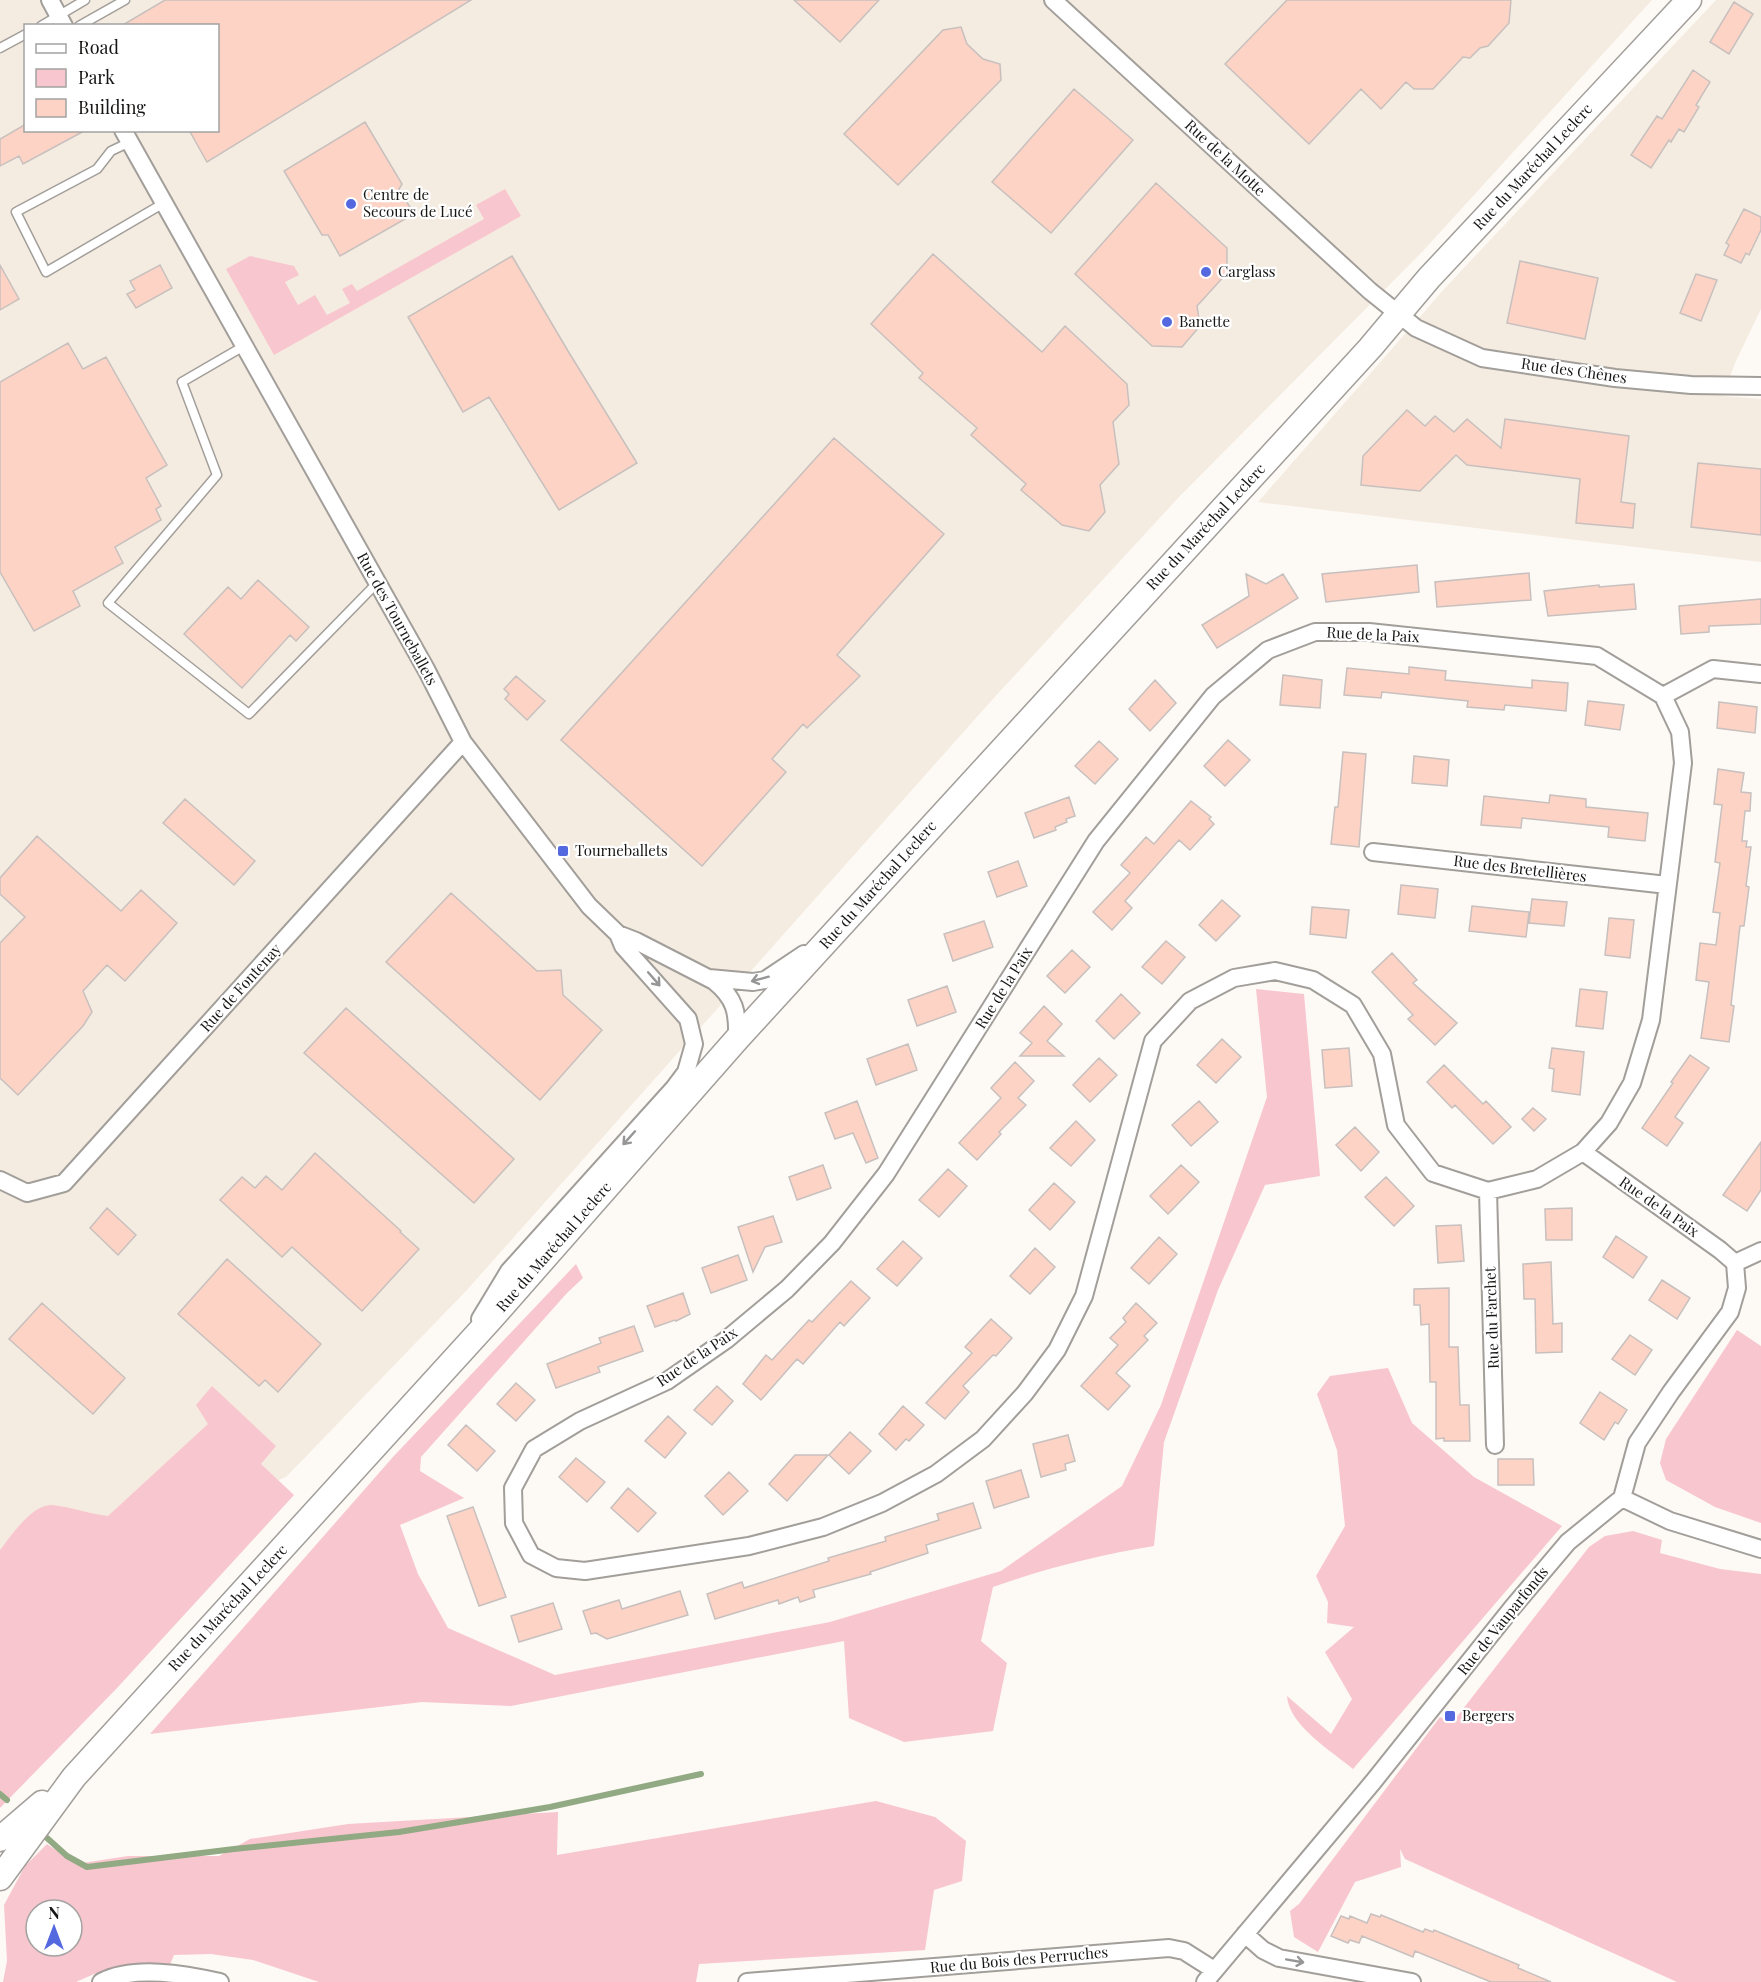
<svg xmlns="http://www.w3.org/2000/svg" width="1761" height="1982" font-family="'Playfair Display',serif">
	<rect width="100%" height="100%" fill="#fdf9f5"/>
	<path fill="#f5ece1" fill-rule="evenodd" d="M0,0H1652L1422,252L1178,498L992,700L466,1291L286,1477L0,1586ZM26,26H218V130H26Z
		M1716,0H1761V309L1735,363L1723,396L1761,399V562L1258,502L1446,287Z"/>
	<path fill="#f8c6ce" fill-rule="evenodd" d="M505,189L521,216L274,355L226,269L250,256L294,266L299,275L285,282L298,305L315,295L327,315L350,303L342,289L352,284L357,291L484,219L476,205Z
		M1256,989L1304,994L1320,1176L1265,1185L1218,1290L1164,1442L1154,1546C1099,1555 1046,1568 993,1587L981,1641L1007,1663L993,1731L904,1742L849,1718L844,1641L511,1706L422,1702L150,1734L393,1457L576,1264L583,1278L567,1293L421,1457L420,1471L464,1498L400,1525L418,1574L448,1628L555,1675L830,1622L1001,1571L1122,1486L1161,1405L1267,1097Z
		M1737,1330L1761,1346V1523L1715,1507L1666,1480L1660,1463L1666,1439Z
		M1388,1368L1412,1423L1474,1477L1562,1526L1353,1769C1332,1751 1289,1726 1287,1696L1331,1734L1352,1699L1325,1652L1354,1627L1327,1623L1328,1602L1316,1576L1345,1526L1337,1450L1317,1394L1330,1376Z
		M212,1386L276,1446L261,1464L294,1495L118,1687L0,1808V1550C11,1536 32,1504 52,1505C71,1507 90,1514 108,1516L208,1424L196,1405Z
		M1633,1531L1662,1540L1660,1553L1720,1569L1761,1574V1982H1677L1405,1859L1400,1849L1401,1867L1355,1882L1318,1952L1294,1937L1290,1911L1299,1904L1440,1717L1452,1723L1589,1547L1605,1536Z
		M876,1801L935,1817L966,1841L962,1881L934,1890L925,1950L699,1964L696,1982H319L253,1960L211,1954L174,1955L169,1967L121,1968L94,1974L76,1982H3L7,1961L4,1905L25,1866L47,1844L76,1864L128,1856H219L250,1839L348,1824L558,1812L557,1855ZM36,1910H72V1946H36Z"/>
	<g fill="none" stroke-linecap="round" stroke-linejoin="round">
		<path stroke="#91aa83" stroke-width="6" d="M0,1794L7,1800
			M47,1838L67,1856L87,1867L234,1849L399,1832L550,1807L701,1774"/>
	</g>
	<path fill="#fcd3c5" stroke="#c7c0be" stroke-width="1.5" d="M165,0H471L207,162L189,130H218V26H121Z
		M794,0H879L840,42Z
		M1287,0H1511L1509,23L1488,46L1480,48L1470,58L1463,57L1433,89H1414L1406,82L1381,109L1361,89L1309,144L1225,64Z
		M1734,2L1753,14L1729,54L1710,42Z
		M961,27L967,44L983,59L1000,64L1001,80L898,185L844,134L943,30Z
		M1693,70L1710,82L1696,105L1699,107L1684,132L1679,129L1671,142L1669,140L1651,168L1631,155L1657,116L1662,119Z
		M1074,89L1133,140L1051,233L992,182Z
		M365,122L402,184L399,189L414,214L340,256L328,235H322L284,171Z
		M26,124V130H86L23,164L19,156L0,166V139Z
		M1156,183L1227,248V273L1197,306L1200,326L1182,347L1152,346L1075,274Z
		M1744,209L1761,217V230L1749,255L1746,253L1741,263L1724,255L1729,245L1726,243Z
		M933,254L1042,352L1065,326L1127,384L1129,405L1113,422L1119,464L1100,485L1105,512L1089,531L1062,525L1021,490L1026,484L971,435L977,428L919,378L923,373L871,324Z
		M512,256L568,351L637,463L559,510L489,397L463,412L408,317Z
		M1520,261L1598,278L1585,339L1507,323Z
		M0,265L19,299L0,310Z
		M160,265L172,288L136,308L127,294L135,290L130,281Z
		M1696,274L1717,280L1701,321L1680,313Z
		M68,343L83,369L106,357L167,465L146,478L161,506L156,509L161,520L115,547L123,563L73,591L80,606L34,631L0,572V382Z
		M1407,410L1425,426L1435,416L1454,432L1467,419L1501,448L1505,419L1629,436L1621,502L1635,504L1633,528L1576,523L1580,479L1467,465L1456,455L1420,491L1361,485L1363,456Z
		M834,438L944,534L837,655L860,676L807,728L803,724L772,759L786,772L702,866L561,740Z
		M1698,463L1761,469V535L1691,527Z
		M1417,565L1419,592L1326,602L1322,574Z
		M1529,573L1531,600L1437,607L1435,582Z
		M1246,574L1266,584L1283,574L1298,598L1217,648L1202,625L1249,596Z
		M258,580L309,627L296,641L290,635L242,688L184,634L228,587L241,599Z
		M1634,584L1636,609L1548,616L1544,591L1599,585V587Z
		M1761,599V624L1709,626V632L1681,634L1679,606Z
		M1409,667L1446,671L1445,680L1532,688V680L1568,683L1566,711L1505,705L1504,710L1467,707L1468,701L1382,692L1381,698L1344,695L1347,668L1409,674Z
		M1283,675L1322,680L1320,708L1280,705Z
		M516,676L545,701L527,720L505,699L509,694L504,689Z
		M1155,680L1176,703L1150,731L1129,709Z
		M1588,701L1624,705L1620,730L1585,725Z
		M1719,702L1757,707L1755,733L1717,728Z
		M1228,740L1250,760L1225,786L1204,766Z
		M1099,741L1118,759L1095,784L1075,766Z
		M1343,752L1366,754L1359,847L1331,844L1335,807H1338Z
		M1414,756L1449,760L1447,786L1412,783Z
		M1718,769L1744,773L1741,792L1751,793L1750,811H1745L1742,841H1747L1746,847H1751L1746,886L1749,887L1744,926H1740L1731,1005L1734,1006L1729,1042L1701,1038L1709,982L1696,980L1700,943L1716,945L1720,913L1713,912L1720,863L1715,862L1722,805L1714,804Z
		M1550,795L1586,799V807L1648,813L1645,841L1608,837L1609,827L1522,818L1521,828L1481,825L1484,796L1549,803Z
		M1069,797L1075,816L1066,819L1067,822L1055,827L1056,830L1034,838L1025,813Z
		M185,799L255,861L234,885L163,823Z
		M1191,801L1211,817L1209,819L1214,824L1190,850L1179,840L1125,901L1132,908L1112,930L1093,912L1130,873L1121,865L1146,837L1154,844Z
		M37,836L121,911L141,890L177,923L125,981L107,965L83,991L92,1012L83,1026L18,1095L0,1078V943L25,917L0,894V878Z
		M1018,861L1027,886L997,897L988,872Z
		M1401,885L1438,889L1435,918L1398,914Z
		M451,893L537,971L561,970L563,995L602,1030L540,1100L386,962Z
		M1532,899L1567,902L1564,926L1529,923Z
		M1222,900L1240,916L1216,941L1199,925Z
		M1472,906L1529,912L1526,937L1469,931Z
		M1312,907L1349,910L1346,938L1310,934Z
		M1609,918L1634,920L1630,958L1605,955Z
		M984,921L993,947L953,961L944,934Z
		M1166,941L1185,957L1162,984L1142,967Z
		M1072,950L1090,967L1065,993L1047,976Z
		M1392,953L1417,980L1413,983L1457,1023L1435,1045L1408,1019L1413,1015L1372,972Z
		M947,986L956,1012L917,1026L908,1000Z
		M1580,989L1607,992L1603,1029L1576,1026Z
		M1121,994L1140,1013L1114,1039L1096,1021Z
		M1044,1006L1062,1024L1047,1041L1064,1056H1020L1032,1043L1020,1033Z
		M346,1008L514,1159L474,1203L304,1053Z
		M1222,1039L1241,1057L1216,1083L1197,1065Z
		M908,1044L917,1070L876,1085L867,1059Z
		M1349,1048L1352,1086L1325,1088L1322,1050Z
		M1552,1048L1584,1052L1580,1095L1552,1091L1554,1069L1549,1068Z
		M1690,1055L1709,1068L1675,1117L1683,1123L1667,1146L1642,1128L1673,1083L1671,1082Z
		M1099,1058L1117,1075L1090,1102L1073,1085Z
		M1015,1062L1034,1081L1018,1098L1026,1105L999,1132L1001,1134L977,1160L959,1143L1001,1098L991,1088Z
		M1444,1065L1483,1104L1486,1101L1511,1127L1493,1144L1455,1105L1452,1108L1427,1082Z
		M857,1101L878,1158L866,1163L853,1133L835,1139L825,1113Z
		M1199,1101L1218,1122L1191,1146L1172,1125Z
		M1533,1108L1546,1119L1534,1131L1522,1119Z
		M1076,1121L1095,1140L1071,1166L1050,1148Z
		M1355,1127L1379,1152L1361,1171L1336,1145Z
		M1761,1142V1190L1747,1211L1723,1195Z
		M315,1153L401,1231L400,1232L419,1249L362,1311L292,1247L282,1257L220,1200L242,1177L255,1188L266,1176L282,1190Z
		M823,1165L831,1188L797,1200L789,1177Z
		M1181,1165L1199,1182L1168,1214L1150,1196Z
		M948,1169L967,1186L939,1217L919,1200Z
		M1386,1177L1414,1206L1394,1226L1365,1197Z
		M1054,1183L1075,1202L1050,1230L1029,1210Z
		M107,1208L136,1235L118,1255L90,1228Z
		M1572,1208V1240H1546L1545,1209Z
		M773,1216L782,1242L765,1247L753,1272L738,1227Z
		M1461,1225L1464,1261L1438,1263L1436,1226Z
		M1616,1236L1647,1257L1633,1278L1603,1257Z
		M1159,1237L1177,1254L1149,1284L1131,1268Z
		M903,1241L922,1258L897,1286L877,1269Z
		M1035,1248L1055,1267L1030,1294L1010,1276Z
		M738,1255L747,1280L711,1293L702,1268Z
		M227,1259L321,1344L278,1392L265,1380L259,1386L178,1314Z
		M1551,1262L1553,1324L1562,1323V1352L1536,1353L1535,1299H1524L1523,1264Z
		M1662,1280L1690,1298L1677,1319L1649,1300Z
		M851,1281L870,1298L844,1326L840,1322L803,1364L797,1359L761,1400L743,1384L766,1355L772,1360L809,1320L812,1322Z
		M1449,1288V1347H1458L1460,1405H1469L1470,1441H1444V1438L1436,1439V1382H1430L1429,1324L1421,1325L1420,1305H1414V1289Z
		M683,1293L690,1314L676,1321L675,1320L655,1327L647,1306Z
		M42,1303L125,1378L93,1414L9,1339Z
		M1136,1303L1157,1323L1144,1336L1148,1340L1116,1373L1130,1386L1108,1410L1081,1386L1118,1345L1110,1338L1126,1322L1123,1318Z
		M991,1319L1012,1338L996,1356L993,1355L963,1386L969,1392L945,1419L926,1403L972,1353L965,1347Z
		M634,1326L643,1351L598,1367L600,1372L556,1388L547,1364L601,1343L599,1338Z
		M1630,1335L1652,1350L1635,1375L1612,1359Z
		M516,1383L535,1400L516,1421L497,1404Z
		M717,1386L733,1401L712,1425L694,1410Z
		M1600,1392L1627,1410L1618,1424L1615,1422L1604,1440L1580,1423Z
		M903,1406L924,1425L909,1441L906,1439L896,1450L879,1434Z
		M668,1416L686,1433L665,1458L645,1441Z
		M466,1425L495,1451L477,1471L448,1445Z
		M850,1432L871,1451L849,1474L829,1455Z
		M1068,1435L1075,1461L1065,1464L1066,1470L1041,1477L1033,1444Z
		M795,1455H828L787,1501L769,1484Z
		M576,1458L605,1482L587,1502L559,1477Z
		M1498,1459H1533L1534,1485H1498Z
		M1021,1470L1029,1497L994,1508L986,1481Z
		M729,1472L748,1491L723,1515L705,1496Z
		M628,1488L656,1513L638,1532L611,1508Z
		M973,1503L981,1528L926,1545L928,1553L870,1572L871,1574L813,1590L815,1597L800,1602L798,1597L779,1604L778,1600L715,1619L707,1594L742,1582L744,1588L829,1561L828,1558L886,1541L885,1537L939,1520L937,1514Z
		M473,1507L506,1597L479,1606L447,1516Z
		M680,1591L688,1615L607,1639L596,1633L591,1634L583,1611L619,1600L622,1609Z
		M553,1603L562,1629L519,1642L511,1616Z
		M1371,1914L1380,1917L1381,1915L1423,1932L1425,1929L1433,1932L1434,1930L1519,1965L1518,1968L1551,1982H1491L1415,1951L1413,1957L1362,1936L1359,1943L1350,1940L1348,1943L1331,1936L1341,1916L1349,1919L1350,1916L1367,1923Z"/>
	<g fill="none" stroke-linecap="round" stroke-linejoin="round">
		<defs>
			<path id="lane" d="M41,26L85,0
				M79,26L125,0
				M0,48L26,34
				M130,142L111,151L97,169L16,212L46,272L164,203
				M244,346L182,382L217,475L108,603L249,714L377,583"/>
			<path id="street" d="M50,0L64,26
				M1053,0L1370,291L1416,328L1482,358L1615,378L1691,385L1761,386
				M123,130L427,671L463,742L589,906L618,934L636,941L714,981C735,998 738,1012 737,1039
				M1663,696L1713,669L1761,674
				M1373,852L1667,885
				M709,978L753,982L765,980L804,954
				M1583,1152L1609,1123L1632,1083L1651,1020L1683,763L1680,732L1663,696L1597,656L1369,632H1315L1268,650L1213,696L1096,841L886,1174L832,1243L787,1289L726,1340L667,1381L580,1421L534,1449L513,1488L514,1523L531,1555L556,1568L585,1571L749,1546L823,1527L882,1503L936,1474L983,1439L1025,1393L1057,1350L1084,1296L1153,1041L1190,1001L1234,978L1275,971L1313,980L1353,1005L1382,1054L1396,1125L1433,1173L1488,1191L1537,1179L1583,1152L1720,1250L1735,1263
				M0,1180L27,1193L64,1183L463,742
				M1488,1191L1495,1445
				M1735,1263L1761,1251
				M480,1319L509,1271L674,1088L686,1072L694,1044L688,1019L623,946L618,934
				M1622,1498L1670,1521L1761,1549
				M1245,1934L1263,1950L1279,1958L1412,1982
				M101,1982C134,1965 185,1974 220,1982
				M747,1982L1169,1948L1184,1951L1214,1970
				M1205,1982L1373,1782L1512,1608L1568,1542L1622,1498L1637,1443L1671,1392L1730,1312L1737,1288L1735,1263"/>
			<path id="secondary" d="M0,1839L42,1803
				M0,1878L74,1777L490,1320L737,1039L1370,348L1429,278L1689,0"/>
		</defs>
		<use href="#lane" stroke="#a29e9a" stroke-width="11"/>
		<use href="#street" stroke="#a29e9a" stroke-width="20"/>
		<use href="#secondary" stroke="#a29e9a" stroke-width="27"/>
		<use href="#lane" stroke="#fff" stroke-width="8"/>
		<use href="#street" stroke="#fff" stroke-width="16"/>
		<use href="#secondary" stroke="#fff" stroke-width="24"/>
	</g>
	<defs><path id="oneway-shaft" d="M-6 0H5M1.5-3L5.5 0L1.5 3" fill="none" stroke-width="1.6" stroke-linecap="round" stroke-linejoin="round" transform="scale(1.5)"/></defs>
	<g stroke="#979696">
		<use href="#oneway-shaft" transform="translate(654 979) rotate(49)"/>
		<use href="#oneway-shaft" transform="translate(760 979) rotate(165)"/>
		<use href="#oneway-shaft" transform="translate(629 1138) rotate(132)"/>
		<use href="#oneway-shaft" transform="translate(1295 1961) rotate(10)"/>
	</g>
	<g fill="#5469df" stroke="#fff" stroke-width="2">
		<circle cx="351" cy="204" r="6"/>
		<circle cx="1206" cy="272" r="6"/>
		<circle cx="1167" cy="322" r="6"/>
		<rect x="557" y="845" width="12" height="12" rx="3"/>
		<rect x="1444" y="1710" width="12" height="12" rx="3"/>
	</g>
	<g text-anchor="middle" stroke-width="4.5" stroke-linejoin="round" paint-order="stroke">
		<g font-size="15" fill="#171615" stroke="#fff">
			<text transform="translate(1225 158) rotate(43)" y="5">Rue de la Motte</text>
			<text transform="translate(1533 167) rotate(-47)" y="5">Rue du Maréchal Leclerc</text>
			<text transform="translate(1574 371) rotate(8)" y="5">Rue des Chênes</text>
			<text transform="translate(1206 527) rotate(-47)" y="5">Rue du Maréchal Leclerc</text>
			<text transform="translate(397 619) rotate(61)" y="5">Rue des Tourneballets</text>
			<text transform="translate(1373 635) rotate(3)" y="5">Rue de la Paix</text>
			<text transform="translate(1520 869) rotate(7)" y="5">Rue des Bretellières</text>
			<text transform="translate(878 885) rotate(-48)" y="5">Rue du Maréchal Leclerc</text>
			<text transform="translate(241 988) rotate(-48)" y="5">Rue de Fontenay</text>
			<text transform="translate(1004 988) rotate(-58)" y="5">Rue de la Paix</text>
			<text transform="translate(1659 1207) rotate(35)" y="5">Rue de la Paix</text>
			<text transform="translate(554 1247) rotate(-49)" y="5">Rue du Maréchal Leclerc</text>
			<text transform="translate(1492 1318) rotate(-92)" y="5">Rue du Farchet</text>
			<text transform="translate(697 1357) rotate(-34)" y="5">Rue de la Paix</text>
			<text transform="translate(228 1608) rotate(-47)" y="5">Rue du Maréchal Leclerc</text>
			<text transform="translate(1503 1621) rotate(-51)" y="5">Rue de Vauparfonds</text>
			<text transform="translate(1019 1960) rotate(-5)" y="5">Rue du Bois des Perruches</text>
		</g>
		<g font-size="15" fill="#171615" stroke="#fff" text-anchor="start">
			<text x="363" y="200">Centre de<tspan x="363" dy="17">Secours de Lucé</tspan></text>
			<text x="1218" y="277">Carglass</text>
			<text x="1179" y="327">Banette</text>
			<text x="575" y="856">Tourneballets</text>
			<text x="1462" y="1721">Bergers</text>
		</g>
	</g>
	<rect x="24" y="24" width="195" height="108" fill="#ffffff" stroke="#a2a2a1" stroke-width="1.5"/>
	<rect x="36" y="44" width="30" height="9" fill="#ffffff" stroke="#a2a2a1" stroke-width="1.5"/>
	<text x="78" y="54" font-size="18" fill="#171615">Road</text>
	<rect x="36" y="69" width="30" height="18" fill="#f8c6ce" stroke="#a2a2a1" stroke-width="1.5"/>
	<text x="78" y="84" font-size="18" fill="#171615">Park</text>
	<rect x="36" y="99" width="30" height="18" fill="#fcd3c5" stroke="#a2a2a1" stroke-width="1.5"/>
	<text x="78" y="114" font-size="18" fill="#171615">Building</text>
	<g transform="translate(54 1928)"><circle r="28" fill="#ffffff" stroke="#a2a2a1" stroke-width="1.5"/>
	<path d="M0-4.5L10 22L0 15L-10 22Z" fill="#5469df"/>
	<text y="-9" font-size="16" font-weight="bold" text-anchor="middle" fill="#171615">N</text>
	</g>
</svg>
